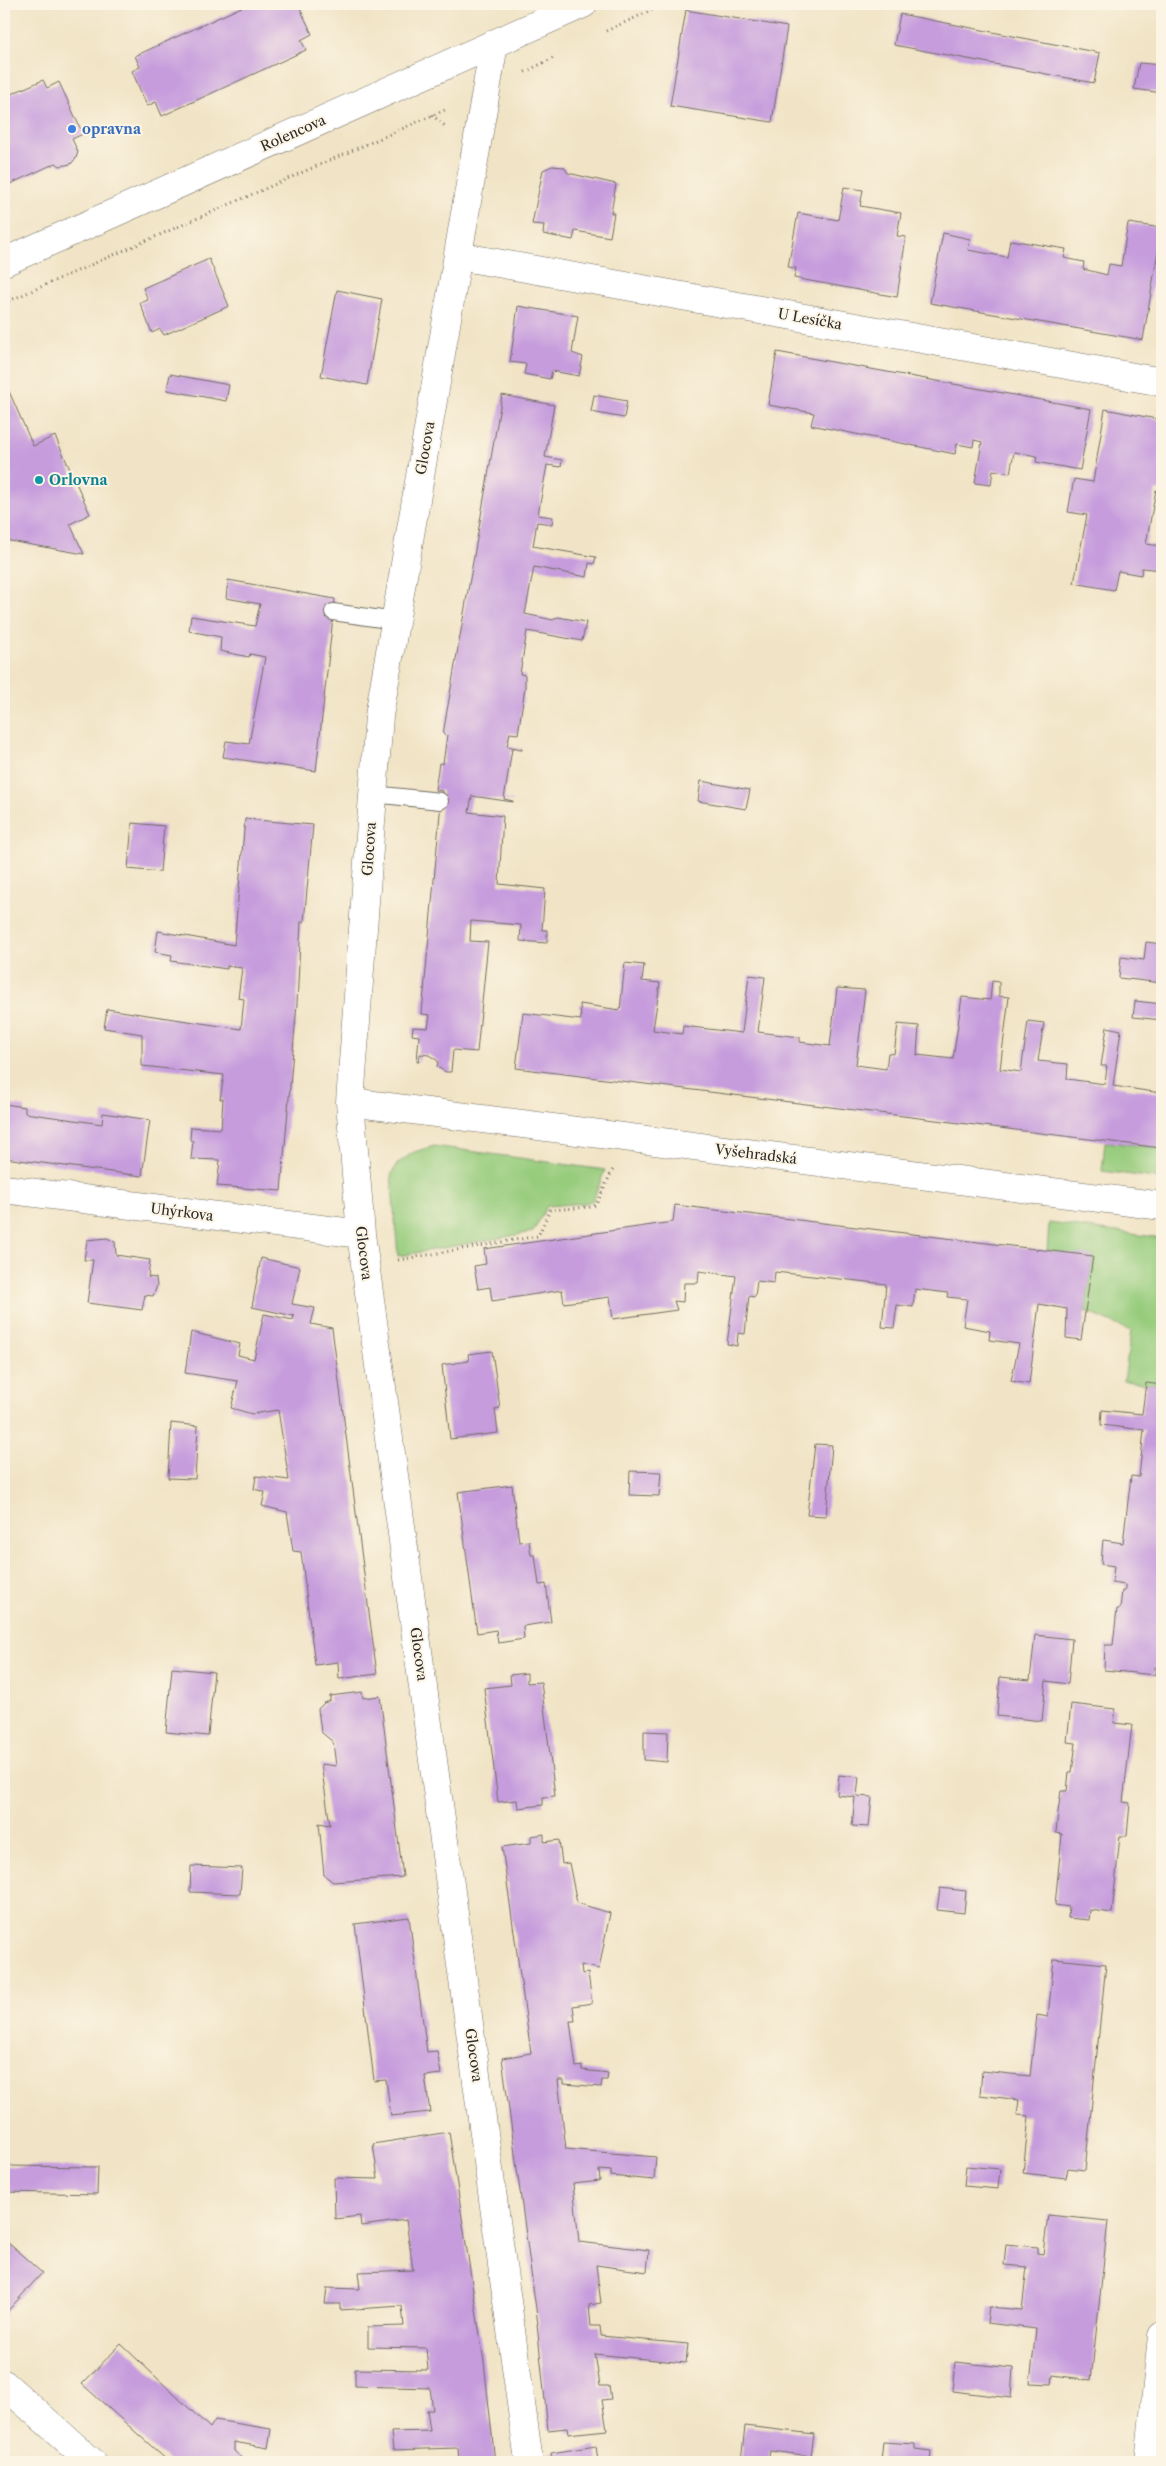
<svg xmlns="http://www.w3.org/2000/svg" width="1166" height="2466" font-family="'Libre Caslon Text',serif">
	<rect width="100%" height="100%" fill="#fcf5e5"/>
	<filter id="ink" filterUnits="userSpaceOnUse"><feTurbulence type="fractalNoise" baseFrequency=".02" numOctaves="2"/><feDisplacementMap in="SourceGraphic" scale="10" xChannelSelector="R" yChannelSelector="G"/><feConvolveMatrix kernelMatrix="1 2 1 2 8 2 1 2 1" color-interpolation-filters="sRGB"/></filter>
	<filter id="wash" filterUnits="userSpaceOnUse"><feTurbulence type="fractalNoise" baseFrequency=".0096" numOctaves="4" result="noise"/><feDisplacementMap in="SourceGraphic" scale="20" xChannelSelector="R" yChannelSelector="G"/><feGaussianBlur stdDeviation="1.12" result="paint"/><feColorMatrix in="noise" values="0 0 0 0 0 0 0 0 0 0 0 0 0 0 0 0 0 1.4 0 .05"/><feComposite in="paint" operator="in"/></filter>
	<g filter="url(#wash)">
		<rect width="100%" height="100%" fill="#f1e4c6"/>
		<path fill="#97cc7d" stroke="#617c54" d="M1162,1135V1179L1102,1171L1105,1142L1160,1148Z
			M434,1146L605,1170L593,1200L586,1203L547,1206L533,1232L398,1256L391,1175L398,1163L414,1152Z
			M1049,1223L1162,1238V1385L1124,1381L1131,1331L1085,1311L1093,1257L1047,1251Z"/>
		<g id="blocks">
			<path fill="#c69cdd" d="M248,4H298L312,34L301,40L306,50L162,116L156,102L147,106L132,71L140,67L135,56Z
				M686,10L787,27L772,122L670,106Z
				M900,14L1100,53L1094,83L894,45Z
				M1139,63L1162,65V93L1134,89Z
				M43,80L47,88L59,82L83,134L72,139L78,152L76,158L71,164L60,166L56,163L10,184L4,193V97Z
				M552,166L564,167L568,173L616,184L611,213H614L610,237L575,231L573,240L543,234L544,225L532,224L543,170Z
				M844,187L863,190L860,206L901,213L897,236L906,237L897,297L794,278L796,268L788,267L798,213L838,220Z
				M1128,223L1162,228L1143,340L930,303L943,233L970,239L968,250L1007,257L1010,240L1066,249L1064,258L1084,262L1083,269L1107,275L1109,264L1121,266Z
				M209,259L229,306L164,335L160,329L152,333L140,303L148,300L143,288Z
				M337,290L382,299L367,385L321,376Z
				M518,306L578,316L572,353L583,357L579,376L552,371L550,379L524,374L526,364L510,362Z
				M777,352L1091,409L1080,470L1036,462L1037,456L1014,452L1010,473L993,470L991,485L975,483L982,442L974,440L973,447L957,444L955,454L811,425L814,413L768,405Z
				M170,374L229,385L226,401L167,390Z
				M4,380L33,446L55,436L90,514L70,524L84,554L4,540Z
				M502,395L554,405L545,457L562,460L561,467L547,465L538,515L553,517L552,524L537,522L533,546L596,557L594,564L589,563L587,577L534,567L525,614L553,620L558,617L586,622L582,641L527,631L520,674L525,675V687L518,734L510,733L507,746L522,749V750L512,749L504,799L513,801V802L472,796L469,812L503,816L499,884L545,889L542,930H547V943L520,941L521,925L471,921L470,941L488,942L477,1052L453,1050L451,1072H446L437,1067L438,1061L429,1055L420,1054L419,1062H417L419,1036L412,1035L413,1027L428,1028L430,1015L422,1014L442,791L435,790L439,763L443,764L447,735L443,734Z
				M594,395L627,401L624,418L591,412Z
				M1105,409L1162,420V491L1156,490L1146,544L1162,546V570L1142,568L1141,575L1118,571L1114,590L1074,583L1087,515L1068,512L1074,479L1093,482Z
				M228,580L335,599L316,771L223,757L226,741L249,744L265,657L250,654L249,657L220,651L221,637L189,631L191,616L255,626L260,604L226,598Z
				M701,781L750,790L746,809L698,801Z
				M245,819L313,825L304,922H301L297,1004L281,1191L217,1186L220,1160L191,1159L193,1141L190,1140L191,1127L221,1129L223,1099H220L224,1075L142,1066V1034L104,1028L107,1009L241,1029L244,999L238,998L242,968L227,966V969L171,961L172,955L155,952L158,931L234,945Z
				M132,823L164,826L160,872L128,869Z
				M1146,942L1162,944V983L1119,978L1121,957L1144,960Z
				M625,963L644,965L642,981L660,983L653,1030L682,1034L683,1026L742,1033L749,975L765,977L758,1032L800,1037V1042L830,1046L837,988L865,990L856,1065L886,1069L888,1053L894,1054L898,1024L919,1026L917,1055L953,1059L962,997L990,1000L992,981L999,982V996L1009,997L1000,1069L1021,1072L1028,1021L1044,1023L1038,1061L1068,1064L1067,1079L1105,1084L1107,1066H1101L1107,1027L1121,1030L1113,1086L1161,1093V1148L516,1068L523,1013L581,1020L580,1004L620,1010Z
				M1135,1001L1162,1004V1020L1133,1017Z
				M4,1104L25,1107V1113L102,1124L103,1113L150,1120L142,1176L4,1158Z
				M675,1205L1093,1256L1081,1340L1066,1338L1067,1309L1039,1304L1029,1384L1011,1381L1019,1344L989,1340L990,1331L963,1326L967,1299L947,1297L948,1293L915,1289L913,1307L897,1305L894,1328L882,1327L886,1284L775,1272L774,1283L757,1281L755,1297L749,1296L745,1334L738,1333L737,1346L727,1344L736,1276L699,1271L698,1283H684L683,1302L674,1301L677,1310L613,1319L610,1297L564,1303L562,1290L492,1301L490,1287L478,1289L474,1266L486,1264L484,1249L673,1222Z
				M107,1238L115,1242L116,1255L150,1260L148,1277L156,1278L157,1286L153,1296L145,1295L142,1310L87,1303L93,1260H84L87,1240Z
				M261,1258L300,1267L292,1304L315,1308L311,1324L332,1328L377,1674L339,1679L338,1662L315,1665L301,1552L293,1551L287,1512L262,1506L265,1492L254,1489L256,1476L289,1480L278,1410L252,1414L231,1408L238,1381L185,1373L191,1332L240,1344L238,1355L254,1359L264,1314L293,1320L294,1316L252,1307Z
				M492,1351L500,1408L495,1409L498,1433L450,1439L442,1365L469,1361L468,1354Z
				M1146,1383L1162,1385V1667H1155V1675L1104,1670L1105,1645H1113L1117,1609H1120L1122,1591H1125V1585L1112,1583L1114,1566L1101,1564L1103,1540L1123,1543L1131,1476L1139,1477L1144,1430L1101,1425L1102,1410L1142,1414Z
				M171,1423L198,1426L195,1479L168,1478Z
				M815,1444L832,1445L826,1516L807,1515Z
				M630,1471L661,1472L659,1496L629,1495Z
				M512,1485L519,1542L529,1541L531,1555H535L539,1585L546,1584L551,1622L523,1626L524,1639L498,1643L496,1630L477,1633L458,1492Z
				M1035,1635L1072,1639L1068,1684L1046,1681L1042,1721L997,1716L1000,1677L1030,1680Z
				M172,1668L214,1672L208,1736L166,1732Z
				M527,1673V1683L541,1682L555,1796L543,1797V1805L518,1808L517,1800L498,1802L484,1688L511,1685L510,1675Z
				M362,1692L363,1698L380,1696L403,1877L333,1882L324,1875L319,1823L330,1825L321,1764L336,1766L333,1742L321,1732L318,1709L324,1703L330,1701V1696Z
				M1071,1704L1115,1709L1114,1723L1132,1725L1123,1802L1130,1803L1127,1836H1120L1112,1913L1090,1910L1089,1920L1068,1918L1069,1907L1055,1905L1062,1834L1056,1833L1058,1812L1061,1791H1067L1069,1772H1072L1076,1743L1067,1742Z
				M644,1731L668,1732L667,1762L644,1760Z
				M839,1775L859,1777L857,1796L872,1797L869,1827L852,1826L855,1797L837,1795Z
				M544,1834V1842L559,1840L562,1864L569,1863L577,1903L610,1913L599,1969L581,1965L582,1974L588,1973L592,2003L573,2006L575,2021H570L576,2067L582,2066V2070L608,2073L607,2080H602L601,2087L564,2084V2080H558L566,2149L656,2157L654,2180L611,2176V2171L599,2170L600,2181L573,2184L579,2242L649,2250L647,2272L596,2265L601,2303L589,2305L591,2326H600L601,2336L688,2344L686,2363L595,2354L600,2386H609L611,2399L602,2400L607,2430L568,2434L567,2428L548,2430L537,2324H538L502,2058L531,2053L502,1847L531,1843V1836Z
				M191,1866L242,1868L240,1894L190,1892Z
				M940,1888L966,1891L964,1913L937,1910Z
				M409,1917L427,2052L437,2051L441,2074L425,2076L430,2112L391,2116L386,2080L374,2081L355,1924Z
				M1054,1959L1106,1964L1085,2170L1068,2168L1066,2178L1023,2173L1029,2116L1017,2115L1019,2100L980,2095L982,2071L1030,2076L1037,2015L1048,2017Z
				M449,2132L484,2362L495,2462H459L458,2448L393,2450L391,2432L430,2431L427,2410H433L430,2388L355,2386V2369L428,2370L426,2348L368,2347V2327L404,2326L402,2306L340,2310V2304H325L327,2288L360,2289L358,2272L413,2270L406,2220L361,2226L360,2216L335,2219L334,2178L378,2179L373,2144Z
				M4,2166L98,2167L97,2194L4,2192Z
				M966,2166L1000,2169L998,2189L964,2186Z
				M1048,2215L1108,2221L1091,2380L1053,2375L1052,2384L1030,2383L1036,2329L987,2323L989,2307L1022,2310L1027,2267L1004,2265L1006,2244L1037,2247V2253L1043,2254Z
				M4,2239L42,2273L4,2315Z
				M121,2344L210,2428L215,2420L271,2429L268,2448L234,2442V2451L246,2462H169L82,2384Z
				M955,2362L1013,2368L1011,2398L952,2391Z
				M745,2426L814,2434L811,2456L770,2451L768,2462H741Z
				M883,2442L915,2444V2449L931,2451L930,2462H881Z
				M596,2446L598,2462H552L551,2453Z"/>
		</g>
	</g>
	<g filter="url(#ink)">
		<use href="#blocks" fill-opacity="0" stroke="#706c61" stroke-width="1"/>
		<g fill="none" stroke-linecap="round" stroke-linejoin="round">
			<defs>
				<path id="lane" d="M333,612L395,621
					M373,794L440,801"/>
				<path id="street" d="M494,44L379,716L350,1102L361,1234L529,2462
					M458,256L1162,382
					M4,262L583,4
					M350,1102L1162,1206
					M4,1189L361,1234
					M1149,2462L1162,2336"/>
				<path id="secondary" d="M4,2384L92,2462"/>
			</defs>
			<use href="#lane" stroke="#706c61" stroke-width="18"/>
			<use href="#street" stroke="#706c61" stroke-width="29"/>
			<use href="#secondary" stroke="#706c61" stroke-width="29"/>
			<path stroke="#706c61" stroke-width="3" stroke-dasharray="1 4" stroke-linecap="butt" d="M606,31L665,4
				M525,72L553,58
				M432,115L445,126
				M4,303L447,109
				M398,1260L538,1236L550,1210L590,1207L596,1205L613,1169"/>
			<use href="#lane" stroke="#fff" stroke-width="16"/>
			<use href="#street" stroke="#fff" stroke-width="28"/>
			<use href="#secondary" stroke="#fff" stroke-width="28"/>
		</g>
	</g>
	<circle fill="#3f7fe0" stroke="#fcf5e5" stroke-width="2" cx="72" cy="129" r="5"/>
	<circle fill="#0f9aa8" stroke="#fcf5e5" stroke-width="2" cx="39" cy="480" r="5"/>
	<g text-anchor="middle" stroke-width="4" stroke-linejoin="round" paint-order="stroke">
		<g font-size="14" font-weight="bold" fill="#366cbe" stroke="#fcf5e5" text-anchor="start">
			<text x="82" y="134">opravna</text>
		</g>
		<g font-size="14" fill="#2b2b2b" stroke="#fcf5e5">
			<text transform="translate(293 133) rotate(-24)" y="5">Rolencova</text>
			<text transform="translate(810 319) rotate(10)" y="5">U Lesíčka</text>
			<text transform="translate(425 448) rotate(-80)" y="5">Glocova</text>
			<text transform="translate(369 849) rotate(-86)" y="5">Glocova</text>
			<text transform="translate(756 1154) rotate(7)" y="5">Vyšehradská</text>
			<text transform="translate(182 1212) rotate(7)" y="5">Uhýrkova</text>
			<text transform="translate(364 1253) rotate(83)" y="5">Glocova</text>
			<text transform="translate(419 1654) rotate(82)" y="5">Glocova</text>
			<text transform="translate(474 2055) rotate(82)" y="5">Glocova</text>
		</g>
		<g font-size="14" font-weight="bold" fill="#0d838f" stroke="#fcf5e5" text-anchor="start">
			<text x="49" y="485">Orlovna</text>
		</g>
	</g>
	<rect width="1166" height="2466" fill="none" stroke="#fcf5e5" stroke-width="20"/>
</svg>
